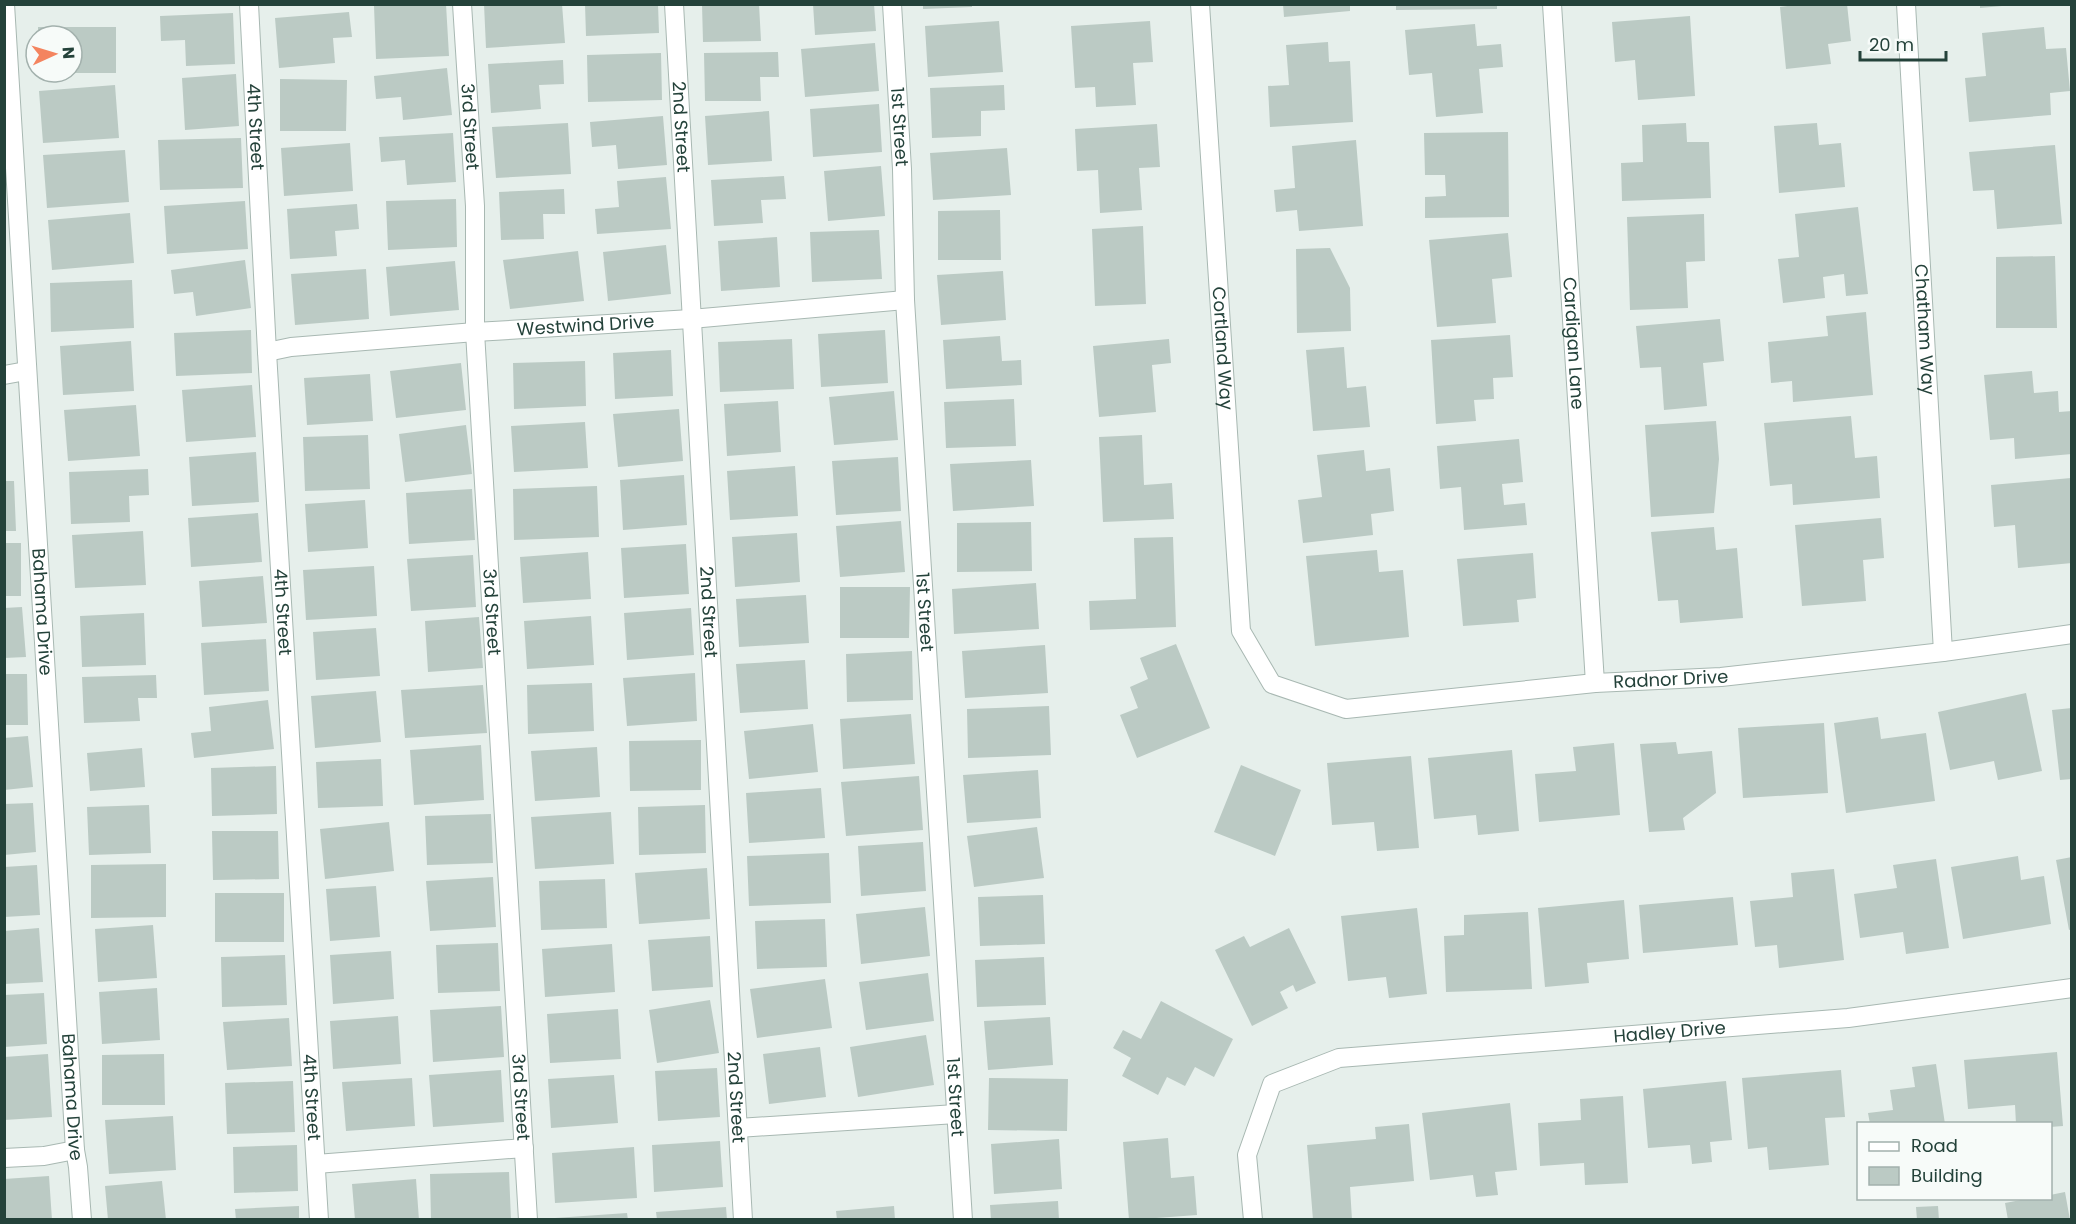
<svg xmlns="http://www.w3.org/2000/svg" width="2076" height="1224" font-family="Poppins,sans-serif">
	<rect width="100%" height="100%" fill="#e6efeb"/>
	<path fill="#bbcac4" d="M446,4L449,56L376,59L374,6Z
		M484,4H562L565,43L486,48Z
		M585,4H658L659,33L586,36Z
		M702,4H759L761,41L703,42Z
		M813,4H874L876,31L815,35Z
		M923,4H972V7L923,9Z
		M1283,4H1350V11L1284,17Z
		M1396,4H1497V9L1396,10Z
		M1802,4H1847L1851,41L1828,44L1831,64L1786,69L1780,7Z
		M1980,4H2002V6L1980,8Z
		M349,12L352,37L333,38L335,63L279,68L275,18Z
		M233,13L235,64L186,66L185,40L161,41L160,16Z
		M1690,16L1695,96L1638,100L1635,60L1615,62L1612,22Z
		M999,21L1003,72L928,77L925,26Z
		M1150,21L1153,62L1133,63L1136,105L1096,107L1095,87L1075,88L1071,26Z
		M1475,24L1477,46L1501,44L1503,67L1479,69L1483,113L1436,117L1432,73L1409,75L1405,30Z
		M38,27H116V73H72V36H38Z
		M2044,27L2046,49L2066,48L2070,91L2050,93L2051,115L1969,122L1965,78L1986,76L1982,33Z
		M1328,42L1329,62L1350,61L1353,122L1270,127L1268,86L1289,85L1286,45Z
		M875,43L879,91L805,97L801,49Z
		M778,52L779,77H760L761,101H705L704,53Z
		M661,53L662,100L588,102L587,55Z
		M563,60L564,84L539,85L541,109L491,113L488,64Z
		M447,68L452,115L403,120L401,97L376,99L374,76Z
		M236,74L239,126L185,130L182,78Z
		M280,79L347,80L346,131H280Z
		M115,85L119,138L43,143L39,91Z
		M1004,85L1005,110L981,111V136L932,138L930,88Z
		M879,104L882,152L813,157L810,109Z
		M769,111L772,161L708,165L705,116Z
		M663,116L667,165L618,169L616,145L592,147L590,122Z
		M568,123L571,174L496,178L492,127Z
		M1686,123L1687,142H1709L1711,198L1622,201L1621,163L1643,162L1642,125Z
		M1817,123L1819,145L1841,143L1845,187L1779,193L1774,126Z
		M1157,124L1160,167L1139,168L1142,210L1100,213L1098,170L1077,171L1075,129Z
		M1508,132L1509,217L1425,218V197L1446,196L1445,175H1425L1424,133Z
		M453,133L456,182L407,185L405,160L381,162L379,137Z
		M241,138L243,188L160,190L158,140Z
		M1356,140L1363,226L1299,231L1297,210L1276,212L1274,190L1295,188L1292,146Z
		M350,143L353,191L284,196L281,148Z
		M2055,145L2062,224L1997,229L1994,190L1973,191L1969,152Z
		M1007,148L1011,195L933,200L930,153Z
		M125,150L129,202L47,208L43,155Z
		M881,166L885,216L828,221L824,171Z
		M784,176L786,199L761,200L763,223L714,226L711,180Z
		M666,177L671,229L597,234L595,209L619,207L617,181Z
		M564,189L565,214H543L544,239L501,240L499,192Z
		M456,199L457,247L388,250L386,201Z
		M245,201L248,249L167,254L164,206Z
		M357,204L359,229L335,231L337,256L290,259L287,209Z
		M1858,207L1868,294L1846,296L1844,274L1823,277L1825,298L1783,303L1778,259L1799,257L1795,214Z
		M1000,210L1001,260H938V211Z
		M130,213L134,263L52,270L48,220Z
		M1704,214L1705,261L1686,262L1688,308L1630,310L1627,217Z
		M1143,226L1146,304L1095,306L1092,229Z
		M879,230L882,279L812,282L810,232Z
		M1508,233L1512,277L1492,279L1496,323L1437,327L1429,240Z
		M777,237L780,287L721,291L718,241Z
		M666,245L671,294L608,301L603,252Z
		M1330,248L1350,288L1351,331L1297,333L1296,249Z
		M578,251L584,301L510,309L503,260Z
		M2055,256L2057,328H1996V257Z
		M245,260L251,308L196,316L193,292L174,294L171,270Z
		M455,261L459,310L390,316L386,267Z
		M366,269L369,319L295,325L291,274Z
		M1003,271L1006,320L941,325L937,275Z
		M132,280L134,328L51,332L50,283Z
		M1866,312L1873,395L1793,402L1792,381L1771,383L1768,342L1828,336L1826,316Z
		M1720,319L1724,361L1703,363L1707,406L1664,410L1661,367L1640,368L1636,326Z
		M251,330L252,373L176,376L174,333Z
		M885,330L888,383L821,387L818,334Z
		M1510,335L1513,377L1493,378L1494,399L1474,400L1476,421L1436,424L1431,340Z
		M1000,336L1002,361L1021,360L1022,385L946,389L943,340Z
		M792,339L794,389L720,392L718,342Z
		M1169,339L1171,363L1152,365L1156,412L1099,417L1093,346Z
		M131,341L134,391L63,395L60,346Z
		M1344,347L1347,388L1366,386L1370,427L1313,431L1306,350Z
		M671,350L673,396L615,399L613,353Z
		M585,361L586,406L514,409L513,363Z
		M461,363L466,410L396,418L390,371Z
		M2032,371L2034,393L2058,391L2059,412L2072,411V454L2015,459L2014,438L1990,440L1984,375Z
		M370,374L373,421L307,425L304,378Z
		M252,385L256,437L186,442L182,390Z
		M894,391L898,440L834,445L829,397Z
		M1014,399L1016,446L946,448L944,402Z
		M778,401L781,452L727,456L724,404Z
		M136,405L140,456L68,461L64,410Z
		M679,409L683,461L618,467L613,414Z
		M1851,416L1855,458L1877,456L1880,498L1793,505L1792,484L1770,486L1764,423Z
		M1716,421L1719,459L1714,513L1651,517L1645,425Z
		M585,422L588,468L514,472L511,426Z
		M466,425L472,474L405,482L399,434Z
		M368,435L370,489L305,491L303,437Z
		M1142,435L1144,485L1172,483L1174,519L1103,522L1099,437Z
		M1519,439L1523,482L1502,484L1504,505L1525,503L1527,525L1464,530L1461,487L1440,489L1437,446Z
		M1364,450L1366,471L1390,468L1394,511L1371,514L1373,535L1303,543L1298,500L1322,497L1317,455Z
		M256,452L259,502L192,506L189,457Z
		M898,457L901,511L836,515L832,461Z
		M1031,460L1034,506L953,511L950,464Z
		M795,466L798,516L730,520L727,471Z
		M148,469L149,495L129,496L130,522L71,524L69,472Z
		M684,475L687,525L623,530L620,480Z
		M2071,478L2072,563L2018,568L2015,525L1994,527L1991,485Z
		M4,481H14L16,531H4Z
		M597,486L599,537L514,540L513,489Z
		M472,489L475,540L409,544L406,493Z
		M365,500L368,548L308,552L305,504Z
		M258,513L262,562L191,567L188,518Z
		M1881,518L1884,558L1863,560L1866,601L1802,606L1795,525Z
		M901,521L905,572L840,577L836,526Z
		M1031,522L1032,571L957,572V523Z
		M1714,527L1716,550L1737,548L1743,618L1680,623L1678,600L1658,601L1651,532Z
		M143,531L146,585L75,588L72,535Z
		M797,533L800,582L735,587L732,537Z
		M1173,537L1176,627L1090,630L1089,601L1136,599L1134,538Z
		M4,543H21V596H4Z
		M686,544L689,594L624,598L621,548Z
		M1377,550L1379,572L1403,570L1409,637L1315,646L1306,556Z
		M588,552L591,599L523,603L520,557Z
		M1533,553L1536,598L1517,600L1519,622L1463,626L1457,559Z
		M473,555L476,607L411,611L407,559Z
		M374,566L377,616L306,620L303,570Z
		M263,576L267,623L202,627L199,581Z
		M1036,583L1039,629L954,634L952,589Z
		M840,587H910L909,638H840Z
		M806,595L809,643L739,647L736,599Z
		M22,607L26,657L4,658V608Z
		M691,608L694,655L627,660L624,613Z
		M144,613L146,665L82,667L80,616Z
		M591,616L594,665L527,669L524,621Z
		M479,617L483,668L428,672L425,621Z
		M376,628L380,676L316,680L313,632Z
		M266,639L269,691L204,695L201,643Z
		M1176,644L1210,728L1137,758L1120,715L1138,708L1130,687L1148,679L1140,658Z
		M1045,645L1048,693L965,698L962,651Z
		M912,651L913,700L847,702L846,654Z
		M805,660L808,709L740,713L736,664Z
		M695,673L697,721L627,726L623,678Z
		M4,674H27L28,725H4Z
		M156,675L157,698H138L140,721L84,723L82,677Z
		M592,683L594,731L528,734L527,685Z
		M483,685L487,733L405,738L401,690Z
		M376,691L381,742L315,748L311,696Z
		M2026,693L2042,771L1998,780L1994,761L1950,770L1938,712Z
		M268,700L274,749L194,758L191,733L211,731L209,707Z
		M1049,706L1051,755L968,758L967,709Z
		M2072,708V779L2060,780L2052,710Z
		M911,714L915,764L843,769L840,719Z
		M1878,717L1881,739L1926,733L1935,801L1846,813L1834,723Z
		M1824,723L1828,793L1743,798L1738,728Z
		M813,724L818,772L749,779L744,731Z
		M28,736L33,787L4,790V738Z
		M701,740V790L630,791L629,741Z
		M1676,742L1678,754L1712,751L1716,793L1683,818L1685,830L1649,832L1640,744Z
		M1614,743L1620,815L1539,822L1535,774L1576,771L1573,747Z
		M481,745L484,800L414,805L410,750Z
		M597,747L600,797L535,801L531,751Z
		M142,748L145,787L90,791L87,753Z
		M1512,750L1519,831L1478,835L1476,815L1434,819L1428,758Z
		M1411,756L1419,848L1377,851L1374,822L1332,825L1327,763Z
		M381,759L383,806L318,808L316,762Z
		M1241,765L1301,790L1275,856L1214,832Z
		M276,766L277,814L212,816L211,768Z
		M1038,770L1041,818L967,823L963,775Z
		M919,776L923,830L846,836L841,782Z
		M821,788L825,838L749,843L746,793Z
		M33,803L36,852L4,855V804Z
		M149,805L151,853L89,855L87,807Z
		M705,805L706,853L639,855L638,807Z
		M611,812L614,864L535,869L531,817Z
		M491,814L493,863L427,865L425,816Z
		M389,822L394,871L325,879L320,829Z
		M1037,827L1044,878L974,887L967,836Z
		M212,831H278L279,879L213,880Z
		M923,842L926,891L861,896L858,846Z
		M829,853L831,903L749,906L747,856Z
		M2018,856L2021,880L2044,876L2051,924L1963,939L1951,867Z
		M2072,857V929L2069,930L2056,860Z
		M1936,859L1949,948L1906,954L1903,932L1860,938L1854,894L1897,888L1893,865Z
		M166,864V917L91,918V865Z
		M37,865L40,915L4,917V867Z
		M707,868L710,919L639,924L635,873Z
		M1834,869L1844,960L1779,968L1777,945L1755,947L1750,901L1793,897L1791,873Z
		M493,877L496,927L430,931L426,881Z
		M605,879L607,928L541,930L539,881Z
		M376,886L380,937L330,941L326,889Z
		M215,893H284V942H215Z
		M1043,895L1045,944L980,946L978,897Z
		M1733,897L1738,945L1643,953L1639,905Z
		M1624,900L1629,959L1587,963L1589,983L1545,987L1538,908Z
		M925,907L930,956L861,964L856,914Z
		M1417,908L1427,994L1389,998L1386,977L1348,981L1341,916Z
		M1528,912L1532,989L1446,992L1444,936L1464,935V915Z
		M825,919L827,967L757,969L755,921Z
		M153,925L157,978L98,982L95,929Z
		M39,928L43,982L4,984V931Z
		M1289,928L1316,983L1296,992L1293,985L1280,992L1288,1008L1252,1026L1215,950L1244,936L1250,947Z
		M710,936L713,987L652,991L648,940Z
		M498,943L500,991L438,993L436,945Z
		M612,944L615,992L545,997L542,949Z
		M391,951L394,999L333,1004L330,955Z
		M285,955L287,1005L222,1007L221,957Z
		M1044,957L1046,1005L977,1007L975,960Z
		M928,973L934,1021L866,1030L859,982Z
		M825,979L832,1028L757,1038L750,989Z
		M157,988L160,1040L102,1044L99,992Z
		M44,993L47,1044L4,1047V995Z
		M710,1000L719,1053L657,1063L649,1010Z
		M1161,1001L1233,1039L1214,1077L1195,1067L1185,1086L1167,1077L1158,1095L1122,1076L1131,1058L1113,1048L1123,1030L1141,1039Z
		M501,1006L504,1057L433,1062L430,1010Z
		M618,1009L621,1059L550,1063L547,1014Z
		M398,1016L401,1064L333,1069L330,1021Z
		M1050,1017L1053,1065L988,1070L984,1021Z
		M289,1018L292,1066L227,1070L223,1022Z
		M926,1035L934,1085L858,1097L850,1047Z
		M820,1047L826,1097L769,1104L763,1054Z
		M2057,1052L2063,1126L2050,1127V1124H2016L2015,1105L1968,1109L1964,1060Z
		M48,1054L52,1117L4,1120V1057Z
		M164,1054L165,1105H102V1055Z
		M1936,1064L1945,1124H1870L1868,1113L1893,1110L1890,1090L1915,1087L1912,1067Z
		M717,1068L720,1117L658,1121L655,1071Z
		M501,1070L504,1122L433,1127L429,1075Z
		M1841,1070L1845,1117L1825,1118L1829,1165L1769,1170L1767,1147L1748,1149L1742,1078Z
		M614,1075L618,1123L551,1128L548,1079Z
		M412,1078L415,1126L346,1131L342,1082Z
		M989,1078L1068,1079L1067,1131L988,1130Z
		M293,1081L295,1132L227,1134L225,1083Z
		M1726,1081L1732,1140L1710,1142L1712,1162L1692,1164L1690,1145L1648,1148L1643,1089Z
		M1623,1096L1628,1183L1585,1185L1584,1163L1540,1166L1538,1123L1581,1120L1580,1099Z
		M1510,1103L1517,1170L1495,1172L1498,1195L1476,1197L1473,1175L1430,1180L1422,1113Z
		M173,1116L176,1170L109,1174L105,1120Z
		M1409,1124L1414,1181L1350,1187L1352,1220H1313L1307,1145L1376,1139L1375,1127Z
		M1168,1138L1171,1178L1194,1176L1197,1215L1129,1220L1123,1142Z
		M1059,1139L1062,1189L994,1194L991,1144Z
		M720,1141L723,1187L654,1192L652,1145Z
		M297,1145L298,1191L234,1193L233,1147Z
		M634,1147L637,1198L555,1203L552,1153Z
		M509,1172L511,1220H431L430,1174Z
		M49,1176L52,1220H4V1179Z
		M416,1179L419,1220H355L352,1184Z
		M162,1181L166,1220H108L105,1186Z
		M2065,1192L2070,1220H2008L2005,1203L2031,1198H2050V1195Z
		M1058,1201L1059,1220H991L990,1205Z
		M299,1206V1220H236L235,1209Z
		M894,1206L895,1220H837L836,1211Z
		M1938,1206L1939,1220H1917L1916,1207Z
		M726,1207L727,1220H657L656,1212Z
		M627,1213L628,1220H555V1218Z"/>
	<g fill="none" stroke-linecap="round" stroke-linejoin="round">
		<defs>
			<g id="street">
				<path id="s1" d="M5,4L75,1150L78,1167L82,1220"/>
				<path id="s2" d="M249,4L267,352L319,1220"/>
				<path id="s3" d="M462,4L475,206V332L528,1220"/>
				<path id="s4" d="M674,4L743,1220"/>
				<path id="s5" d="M892,4L902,169L905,300L963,1220"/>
				<path id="s6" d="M1200,4L1241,631L1272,684L1346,709L1595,683L1721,677L1943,652L2072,634"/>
				<path id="s7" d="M1552,4L1595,683"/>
				<path id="s8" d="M1906,4L1943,652"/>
				<path id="s9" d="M267,352L291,347L475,332L691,319L905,300"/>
				<path d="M4,375L26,371"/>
				<path d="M738,1128L956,1114"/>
				<path d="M4,1158L44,1156L75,1150"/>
				<path d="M316,1164L524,1148"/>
				<path id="s10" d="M1253,1220L1247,1155L1272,1084L1339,1058L1848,1018L2072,988"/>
			</g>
		</defs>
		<use href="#street" stroke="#a8b8b2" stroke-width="20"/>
		<use href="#street" stroke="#fff" stroke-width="18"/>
	</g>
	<g text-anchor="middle" stroke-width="6" stroke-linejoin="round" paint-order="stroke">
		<g font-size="18" fill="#24423a" stroke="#f7fbf9">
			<text dy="6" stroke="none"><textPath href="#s2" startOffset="123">4th Street</textPath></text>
			<text dy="6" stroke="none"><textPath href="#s3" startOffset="123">3rd Street</textPath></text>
			<text dy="6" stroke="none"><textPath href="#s4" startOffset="123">2nd Street</textPath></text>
			<text dy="6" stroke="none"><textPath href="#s5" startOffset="123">1st Street</textPath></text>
			<text dy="6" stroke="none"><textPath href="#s9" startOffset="320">Westwind Drive</textPath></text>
			<text dy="6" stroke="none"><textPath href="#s8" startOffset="326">Chatham Way</textPath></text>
			<text dy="6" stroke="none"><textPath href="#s7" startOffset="340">Cardigan Lane</textPath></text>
			<text dy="6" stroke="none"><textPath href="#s6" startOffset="345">Cortland Way</textPath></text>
			<text dy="6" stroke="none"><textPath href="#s1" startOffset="609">Bahama Drive</textPath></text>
			<text dy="6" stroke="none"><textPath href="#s2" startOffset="609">4th Street</textPath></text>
			<text dy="6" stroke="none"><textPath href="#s3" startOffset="609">3rd Street</textPath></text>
			<text dy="6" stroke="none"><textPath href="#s4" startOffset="609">2nd Street</textPath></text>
			<text dy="6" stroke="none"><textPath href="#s5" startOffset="609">1st Street</textPath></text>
			<text dy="6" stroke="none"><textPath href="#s6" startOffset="1094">Radnor Drive</textPath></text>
			<text dy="6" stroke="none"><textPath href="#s10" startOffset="544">Hadley Drive</textPath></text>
			<text dy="6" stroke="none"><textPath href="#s1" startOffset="1095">Bahama Drive</textPath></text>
			<text dy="6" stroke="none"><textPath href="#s2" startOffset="1095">4th Street</textPath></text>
			<text dy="6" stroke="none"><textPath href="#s3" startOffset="1095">3rd Street</textPath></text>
			<text dy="6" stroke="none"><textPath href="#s4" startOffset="1095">2nd Street</textPath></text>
			<text dy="6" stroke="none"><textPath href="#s5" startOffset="1095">1st Street</textPath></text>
		</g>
	</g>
	<rect width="2076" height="1224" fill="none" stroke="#24423a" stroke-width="12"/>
	<rect x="1857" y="1122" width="195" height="78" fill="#f7fbf9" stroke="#a3b1ad" stroke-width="1.5"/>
	<rect x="1869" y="1142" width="30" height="9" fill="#ffffff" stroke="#a3b1ad" stroke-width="1.5"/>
	<text x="1911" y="1152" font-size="18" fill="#24423a">Road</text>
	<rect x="1869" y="1167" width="30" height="18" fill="#bbcac4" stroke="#a3b1ad" stroke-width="1.5"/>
	<text x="1911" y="1182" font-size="18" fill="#24423a">Building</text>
	<g transform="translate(54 54) rotate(86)"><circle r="28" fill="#f7fbf9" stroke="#a3b1ad" stroke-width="1.5"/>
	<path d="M0-4.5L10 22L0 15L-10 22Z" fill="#f4845f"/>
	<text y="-9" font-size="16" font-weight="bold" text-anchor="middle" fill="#24423a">N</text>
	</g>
	<path d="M1860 51v9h86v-9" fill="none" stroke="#24423a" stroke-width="3"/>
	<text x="1869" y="51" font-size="18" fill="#24423a" stroke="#f7fbf9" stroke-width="4.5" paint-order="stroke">20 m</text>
</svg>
